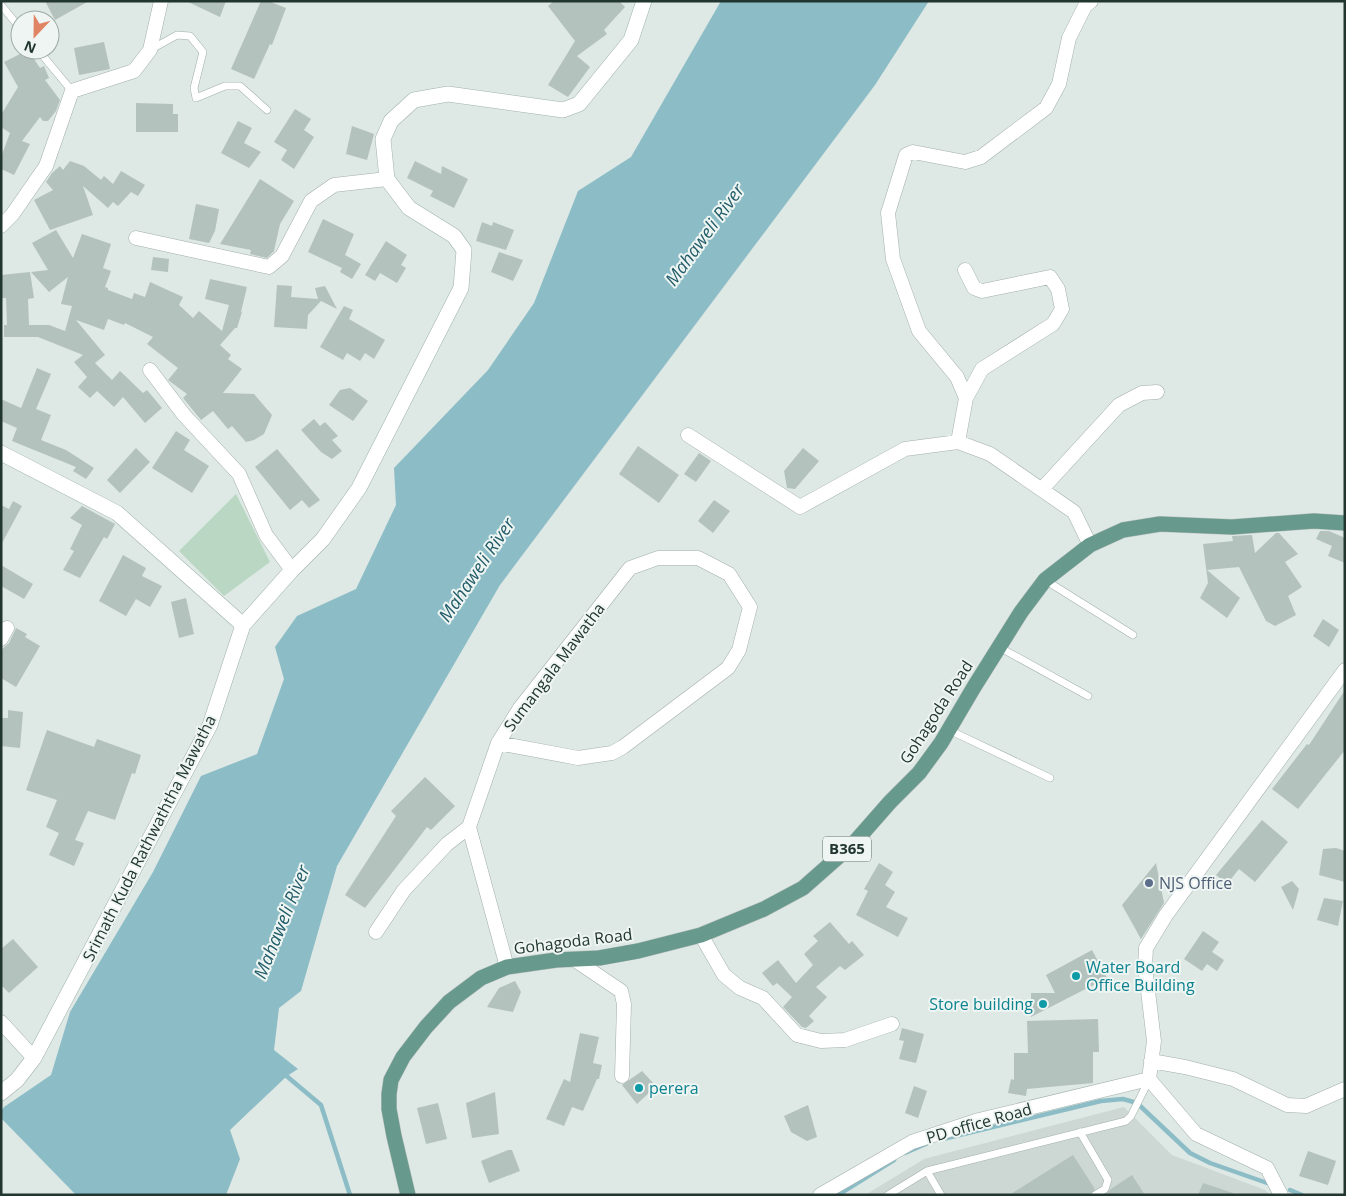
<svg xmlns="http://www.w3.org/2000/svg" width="1346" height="1196" font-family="'Open Sans',sans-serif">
	<rect width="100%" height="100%" fill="#dee8e4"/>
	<path fill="#cdd7d3" d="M1124,1107L1172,1155L1265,1190L1270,1195H865L924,1159Z"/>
	<path fill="#b9d7c2" d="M236,494L270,562L224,596L179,551Z"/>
	<path fill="#8cbdc7" d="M721,1H929L875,85L500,585L337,866L301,991L279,1008L274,1050L298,1069L287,1076L230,1130L240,1159L226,1195H76L1,1118V1111L4,1107L51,1075L70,1012L153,872L201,776L257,754L284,679L275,647L297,616L356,589L396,505L394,468L488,370L534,303L578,191L631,157Z"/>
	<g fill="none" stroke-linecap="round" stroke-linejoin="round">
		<path stroke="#8cbdc7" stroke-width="4.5" d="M283,1073L321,1105L350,1195
			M943,1139L1101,1101L1123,1099L1137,1103L1190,1153L1210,1163L1270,1184
			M905,1153L928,1143
			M1290,1190L1302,1195
			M838,1195L894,1160"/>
	</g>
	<path fill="#b4c2bd" d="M45,1H89L55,20Z
		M186,1H226L220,17Z
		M261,1H268L286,8L272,45L270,44L254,79L231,69Z
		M554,1H619L625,7L604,30L607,34L577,56L590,67L568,97L548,85L575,41L548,6Z
		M104,42L110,69L79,75L74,48Z
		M28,50L40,68L44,66L49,78L45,80L60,100L56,111L48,121H43L40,117L22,141L30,144L14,175L1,169V157L10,133L1,127V115L18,87L4,62Z
		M136,103L173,104V114H178V132H136Z
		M295,109L311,119L304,130L314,137L294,169L281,160L287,150L274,142Z
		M238,121L252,128L244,143L261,152L249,168L221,153Z
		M352,126L374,134L367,160L346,154Z
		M70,161L84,166L101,180L104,176L113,184L121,171L145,185L138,196L131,192L118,206L113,202L108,208L83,186L93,215L50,230L34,200L53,190L46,182L52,173L60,166L63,170Z
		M415,161L441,174L442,166L468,179L454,208L430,196L433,191L407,178Z
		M260,179L294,201L280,224L274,251L267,258L250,254L251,250L220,244Z
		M196,204L219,209L215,231L209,243L189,239Z
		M323,219L354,234L345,255L361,264L352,279L340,272L342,268L308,252Z
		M482,222L492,226L493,222L514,230L506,250L476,241Z
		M56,230L73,258L82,234L111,244L103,268L111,271L105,287L108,288V290L132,299L134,293L145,297L150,282L183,297L179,305L193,318L199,311L222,331L229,305L205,299L210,279L247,287L241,312H242L237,328H235L220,345L231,355L228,359L242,369L223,393L254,394L272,415L264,434L254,440L246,442L232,426L228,429L213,411L201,420L183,398L187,394L168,380L178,368L147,344L153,337L125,323L124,325L108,319L104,330L76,320L105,355L95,363L112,380L120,371L143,393L147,390L162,408L145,423L123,397L114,407L97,391L90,398L78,387L87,377L74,362L83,355L38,337H4V325H7L6,298H1V275L30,272L34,298L28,299L29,325H49L65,331L72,306L61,304L68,277L49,292L31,272L48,270L32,243Z
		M386,241L407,255L401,265L406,268L397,283L380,273L375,281L365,275Z
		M499,252L523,260L513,281L491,272Z
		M153,257L169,259L168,272L151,270Z
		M277,285L292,286L291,297L318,299L315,288L325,286L337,309L321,301L308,315L307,329L274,327Z
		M344,306L353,310L349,319L385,340L374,359L365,353L360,361L347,353L343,360L320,347Z
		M37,368L51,374L36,409L51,415L41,440L66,450L94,468L86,479L73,471L76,467L12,441L17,428L1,421V399L21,408Z
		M350,388L368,401L353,421L329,405L340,390Z
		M314,419L320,426L325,422L338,436L332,440L342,451L332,459L321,452L301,430Z
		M176,431L190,440L184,450L209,466L192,493L152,468Z
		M638,446L679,475L659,503L619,474Z
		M136,448L150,462L120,493L107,480Z
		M803,448L819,461L795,489L787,488L784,471Z
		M277,449L320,500L309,508L302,500L290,510L255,467Z
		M699,453L711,461L696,482L684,474Z
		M714,500L730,511L713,533L698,521Z
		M13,501L22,506L1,545V505L9,509Z
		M82,506L115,524L107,539L104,537L80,578L63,570L74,551L70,549L82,525L70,518Z
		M1320,531H1329L1345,538V563L1328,556L1332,546L1316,539Z
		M1276,533H1279L1298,554L1285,562L1302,587L1288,596L1296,615L1275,626L1266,621L1239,567L1207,570L1240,598L1227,618L1200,598L1208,583L1203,544L1233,541L1232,536L1252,535L1255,553Z
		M123,555L146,568L142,576L162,586L150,607L136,599L126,616L99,601Z
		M1,565L33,584L24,599L1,586Z
		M186,598L194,634L179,638L171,602Z
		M1323,619L1339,630L1329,647L1313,636Z
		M16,628L27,634L25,637L40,646L16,687L1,678V650L9,643Z
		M1345,690V750L1298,809L1272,789L1307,744L1309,745Z
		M8,710L23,712L20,748L1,746V718H8Z
		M47,730L94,747L97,739L141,755L135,774L132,773L115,820L88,811L75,840L84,843L74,866L49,855L59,833L46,827L57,800L26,790Z
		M425,777L455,806L431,830L427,827L365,908L345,895L396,816L391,811Z
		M1262,820L1288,842L1255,882L1239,869L1227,884L1216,875Z
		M1336,848L1345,851V882L1319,875L1323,849Z
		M879,863L893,872L885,885L895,892L886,907L908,918L898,937L856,915L868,891L864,889Z
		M1156,863L1164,903L1141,939L1122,905Z
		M1292,881L1299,889L1293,910L1281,887Z
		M1324,898L1343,901L1338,926L1317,920Z
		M830,922L849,944L852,941L864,955L845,970L840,966L816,987L827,997L809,1016L814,1021L806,1028L802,1027L783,1007L792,997L777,983L773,986L762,973L778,960L796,983L813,965L804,954L818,941L813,936Z
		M1203,931L1219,942L1212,952L1224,960L1217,971L1207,964L1202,971L1184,959Z
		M13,939L38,967L9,993L1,985V949Z
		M1092,950L1107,978L1031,1017V993H1055L1046,975Z
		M515,981L521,992L513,1012L487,1007L499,988Z
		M1098,1019L1099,1052H1093V1083L1027,1089L1026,1096L1008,1093L1011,1079L1014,1080V1053H1028L1027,1021Z
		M902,1028L924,1034L916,1063L899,1059L904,1041L899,1040Z
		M580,1033L599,1037L593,1063L602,1065L599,1079H597L583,1111L572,1107L564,1126L546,1119L564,1079L570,1082Z
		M642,1071L654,1084L652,1090L637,1104L622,1085Z
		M914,1086L927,1091L918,1118L905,1113Z
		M495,1092L499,1134L472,1138L466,1103Z
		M438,1103L447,1139L426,1144L417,1108Z
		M808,1105L817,1137L807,1141L791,1132L784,1116Z
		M508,1150H512L520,1171L489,1183L481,1161Z
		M1308,1151L1336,1161L1328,1185L1299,1176Z
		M1073,1155L1095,1189L1090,1195H1009Z
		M1132,1175L1145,1195H1106L1111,1189Z
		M1203,1183L1233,1193L1232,1195H1198Z"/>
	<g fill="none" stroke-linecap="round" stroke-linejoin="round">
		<defs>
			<path id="lane" d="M1,5L20,28
				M38,50L72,91
				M150,50L177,35L190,36L203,52L194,88L196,98L225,86H240L267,110
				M1045,580L1133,635
				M999,647L1088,696
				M949,730L1050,778
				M1080,1132L1108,1180L1105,1189L1095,1195
				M927,1171L941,1195
				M888,1195L927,1171L1126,1121L1131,1116L1149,1080"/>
			<path id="street" d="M1,226L12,215L46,166L72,91L134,71L150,50L161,1
				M136,238L269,267L282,256L311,201L334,185L387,179
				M965,270L974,288L982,291L1050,277L1058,289L1062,309L1053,324L982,369L966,398
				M150,370L184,415L239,474L266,535L292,570
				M688,435L800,507L905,449L958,442L990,454L1074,512L1090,545
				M958,442L966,398L957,377L919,331L893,259L888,213L906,155L913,152L965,162L981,157L1046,108L1059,84L1069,38L1085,6L1091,1
				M1042,489L1119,405L1142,393L1157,392
				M1,639L7,628
				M498,743L578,758L612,753L623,747L728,668L739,650L750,607L729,574L698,558H658L630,568L520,708L498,743L469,827L507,967
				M376,932L404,890L447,844L469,827
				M701,935L724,975L740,988L763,998L797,1035L821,1041L845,1040L892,1024
				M575,960L621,991L624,1004L622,1076
				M1,1022L34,1058
				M1151,1061L1185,1067L1233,1079L1287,1105L1306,1106L1345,1089
				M820,1195L912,1142L979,1120L1149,1079
				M1281,1195L1267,1168L1196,1134L1149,1079L1154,1041L1145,966L1146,948L1166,915L1345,670"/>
			<path id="secondary" d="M1,453L117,513L243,625
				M1,1093L17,1080L34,1058L210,725L243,625L292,570L323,539L359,488L461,288L464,250L454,236L409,208L387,179L383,139L391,121L414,100L448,94L563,110L579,104L631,40L644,1"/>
			<path id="primary" d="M408,1195L394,1136L389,1109V1094L391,1080L403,1057L426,1027L449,1002L481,978L507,967L556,960L599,958L638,951L701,935L764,909L803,888L854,843L890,802L919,773L941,743L974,687L1021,612L1045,580L1090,545L1123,530L1160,524L1232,527L1314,521L1345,523"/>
		</defs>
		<use href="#lane" stroke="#a2afab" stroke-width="8"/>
		<use href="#street" stroke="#a2afab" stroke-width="15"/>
		<use href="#secondary" stroke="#9fb2ab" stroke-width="16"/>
		<use href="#primary" stroke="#bdc3c1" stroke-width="16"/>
		<use href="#lane" stroke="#fff" stroke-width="7"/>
		<use href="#street" stroke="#fff" stroke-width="14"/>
		<use href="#secondary" stroke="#fff" stroke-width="15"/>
		<use href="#primary" stroke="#68998d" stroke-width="15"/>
	</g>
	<circle fill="#5c6f8a" stroke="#eef5f2" stroke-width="2" cx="1149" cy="883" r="5"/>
	<g fill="#0f9aa8" stroke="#eef5f2" stroke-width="2">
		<circle cx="1076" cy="976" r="5"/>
		<circle cx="1043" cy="1004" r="5"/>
		<circle cx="639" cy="1088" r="5"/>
	</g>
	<g text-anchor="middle" stroke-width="4" stroke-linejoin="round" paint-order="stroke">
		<rect fill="#eef5f2" stroke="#5f6f6b" stroke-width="1" x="823" y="836.5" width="48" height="25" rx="4"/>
		<g font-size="15" font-weight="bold" fill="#223631">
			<text x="847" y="854">B365</text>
		</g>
		<g font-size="16" fill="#223631" stroke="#eef5f2">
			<text transform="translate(554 667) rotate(-53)" y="6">Sumangala Mawatha</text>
			<text transform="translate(936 712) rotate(-57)" y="6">Gohagoda Road</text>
			<text transform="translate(149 838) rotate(-63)" y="6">Srimath Kuda Rathwaththa Mawatha</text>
			<text transform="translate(573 941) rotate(-7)" y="6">Gohagoda Road</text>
			<text transform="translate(979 1123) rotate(-16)" y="6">PD office Road</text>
		</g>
		<g font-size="16" fill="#4e5e75" stroke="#eef5f2" text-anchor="start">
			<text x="1159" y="889">NJS Office</text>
		</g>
		<g font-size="16" fill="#0d838f" stroke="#eef5f2" text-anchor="start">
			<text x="1086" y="973">Water Board<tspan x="1086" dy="18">Office Building</tspan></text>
			<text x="1033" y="1010" text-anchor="end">Store building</text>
			<text x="649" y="1094">perera</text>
		</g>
		<g font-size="18" font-style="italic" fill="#235d6a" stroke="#eef5f2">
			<text transform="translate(705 235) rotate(-54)" y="6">Mahaweli River</text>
			<text transform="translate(477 570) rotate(-56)" y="6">Mahaweli River</text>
			<text transform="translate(282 922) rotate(-68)" y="6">Mahaweli River</text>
		</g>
	</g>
	<rect width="1346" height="1196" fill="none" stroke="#223631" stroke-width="5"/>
	<g transform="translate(35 35) rotate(202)"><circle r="24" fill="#eef5f2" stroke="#9ca9a5"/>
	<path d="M0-4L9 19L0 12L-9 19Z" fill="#e18463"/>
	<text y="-8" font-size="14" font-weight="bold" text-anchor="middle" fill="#223631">N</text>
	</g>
</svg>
